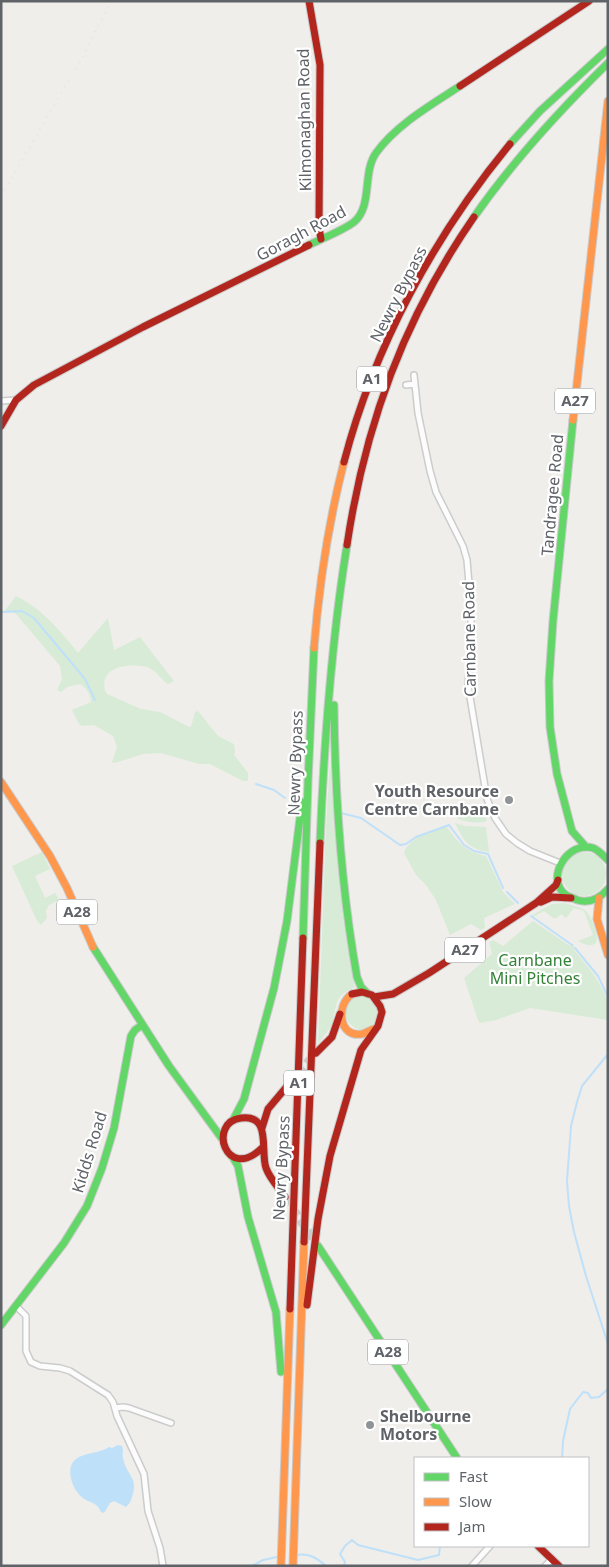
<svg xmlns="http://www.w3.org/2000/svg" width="609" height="1567" font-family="'Noto Sans',sans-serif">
	<rect width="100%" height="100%" fill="#efeeea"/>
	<path fill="#d8ebd6" d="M16,596C41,608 62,632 78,653L108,618L114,650L140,637L174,681L168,684C161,680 155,669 147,667C129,663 99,666 105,691L107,694L141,709L160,712L189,727H191L195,712L198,711L218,736L234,744L235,752L234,755L248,773V781H243L210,764H199L161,753L143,754L115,763L112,762L117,747L113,736L94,725L82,726L79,724L72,710L91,702C91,695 86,687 80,684L67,687L61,692L57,690L62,679L60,666L16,614L12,612L3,613Z
		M330,758L332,794L356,983L354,984L355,987C335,996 337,1002 333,1021C331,1028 323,1037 318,1044L326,827Z
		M466,803L469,809L483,806L487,820L485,822C472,823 462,823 452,814L463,809L461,806Z
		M455,823L465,826L486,827L489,852C468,849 464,841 455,823Z
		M446,826C459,843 464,851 486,856L503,892L515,904L484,918L485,928L481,930L471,924L450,935L436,900L426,885L416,875L404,853C409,837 432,831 446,826Z
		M42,852L50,869L35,876L45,898L55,893L59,900L49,905L46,911L47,918L41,925L37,921L12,866Z
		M562 874a22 22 0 1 1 44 0a22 22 0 1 1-44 0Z
		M564,903C583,908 588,908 594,926C596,932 598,937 596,943C590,947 585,945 578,941L593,935L584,911L574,908L566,918L561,914L557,918H553L544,911L533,917L532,915L552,904Z
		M533,921L570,946L573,944L574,945V950C587,966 603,983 608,1004C609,1009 608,1015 608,1020L530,1008L496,1020L480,1023L478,1020L464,978L492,954L489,942L493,940L503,946Z
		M361,996L372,999L379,1008L376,1024L360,1030C340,1023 341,1001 361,996Z"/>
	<path fill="#bfe0f9" d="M118,1445L122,1446C124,1451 122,1454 123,1458C126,1475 139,1477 132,1497C131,1501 129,1504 126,1507L114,1501L110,1503L104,1513L101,1512C97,1502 90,1503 83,1498C73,1491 64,1468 76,1459C85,1452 99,1454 109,1447L112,1448Z"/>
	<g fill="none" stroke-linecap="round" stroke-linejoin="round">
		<path stroke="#bfe0f9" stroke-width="2" d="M1,612L22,611L34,618L85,679L95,700
			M256,784L274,790L285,798
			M341,813L361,818L400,845L406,844L416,837L449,825L464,845L474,851L488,854L503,888
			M507,892L518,903
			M531,916L572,945
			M575,948L598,976L608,997
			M608,1054L582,1086L577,1102L571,1126L567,1181L569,1206L574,1232L586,1276L608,1344
			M562,1458L563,1441L570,1409L583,1392L588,1393L591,1398L599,1397L608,1389
			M297,1555C309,1553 317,1558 326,1566
			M252,1566L263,1560L277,1557
			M344,1566L345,1562L340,1554L345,1546L352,1540L358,1545L418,1560L439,1555L440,1546"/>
		<path stroke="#cbcbca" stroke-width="9" stroke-dasharray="9 4.5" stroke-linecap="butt" d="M289,1084L315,1054
			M285,1197L317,1245"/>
		<defs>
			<path id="street" d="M414,375L418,413L430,471L436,492L463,546L467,560L471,608V648L468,685L487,799L495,818L506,834L517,843L530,851L560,863
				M406,385L415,384
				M1,401L16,400
				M16,1306L26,1316V1351L31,1362L40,1366L60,1368L70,1371L108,1395L113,1402L117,1416L144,1474L148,1511L160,1548L163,1566
				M115,1408L123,1407L129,1408L171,1423
				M472,1566L490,1546
				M545,1566L552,1559"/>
			<path id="fast" d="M510,144L540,111L608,49
				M474,217C513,161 559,111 608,63
				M309,245C321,239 344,230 354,222C373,206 362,173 376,153C396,125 431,105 460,86
				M573,420L553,621L549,681L550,727L557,774L572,831L586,847
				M334,705C335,797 341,887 357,977L361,987L368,994
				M320,843C324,743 331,644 347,545
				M608,860C604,856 598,850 593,848C568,840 544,879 566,895C569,897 574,898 577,900C590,904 600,898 608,889
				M303,938L308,782L314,648
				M93,947L169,1066L223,1140
				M233,1120L244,1099L274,988L287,921L302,802
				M232,1156L238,1166L248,1217L276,1312L281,1372
				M318,1246L457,1458
				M1,1325L64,1243L87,1206L102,1168L114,1128L131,1036L135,1030L142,1025"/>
			<path id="slow" d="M573,420L608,101
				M314,648C319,585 328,524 344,462
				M1,782L50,856L67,888L93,947
				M599,898L597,919L608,955
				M352,994C335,1006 339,1038 362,1034C366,1033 370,1030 374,1029
				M281,1566L290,1309
				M293,1566L304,1242"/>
			<path id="jam" d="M309,1L320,65L319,228L321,239
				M460,86L589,1
				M1,426L16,400L34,385L143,327L309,245
				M344,462C374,347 434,236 510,144
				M347,545C365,425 404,318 474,217
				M541,902L552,897L571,898
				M374,997L393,994L429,973L536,903L556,885L558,880
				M316,1053L332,1037L340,1014
				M262,1128L268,1109L289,1084
				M262,1148C226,1183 207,1122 241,1118C272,1114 260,1151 266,1168C270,1179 279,1188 285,1197
				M304,1242L320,843
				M307,1305L318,1219L330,1156L361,1050L378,1026L382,1012L380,1006L372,995L362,992L352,994
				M290,1309L303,938
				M538,1546L559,1566"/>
		</defs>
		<use href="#street" stroke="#cbcccc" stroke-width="8"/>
		<use href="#fast" stroke="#cacacb" stroke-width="9"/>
		<use href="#slow" stroke="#cacacb" stroke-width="9"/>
		<use href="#jam" stroke="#cacacb" stroke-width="9"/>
		<use href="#street" stroke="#fdfcfc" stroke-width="5"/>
		<use href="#fast" stroke="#63d668" stroke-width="7"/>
		<use href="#slow" stroke="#ff974d" stroke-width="7"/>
		<use href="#jam" stroke="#b3261e" stroke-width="7"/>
		<path stroke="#e4e4e4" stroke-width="2" stroke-dasharray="1 6" stroke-linecap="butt" d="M1,196L83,56L111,1"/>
	</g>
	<g fill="#919496" stroke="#fff" stroke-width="2">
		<circle cx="509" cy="800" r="5"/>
		<circle cx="370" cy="1425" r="5"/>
	</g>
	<g text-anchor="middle" stroke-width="4.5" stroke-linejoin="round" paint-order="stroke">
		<g fill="#fff" stroke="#8f9295" stroke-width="1">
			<rect x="357" y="366.5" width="30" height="25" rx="4"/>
			<rect x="555" y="388.5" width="40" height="25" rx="4"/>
			<rect x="57" y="899.5" width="40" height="25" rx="4"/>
			<rect x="445" y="937.5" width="40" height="25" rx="4"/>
			<rect x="284" y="1070.5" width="30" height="25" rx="4"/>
			<rect x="368" y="1339.5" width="40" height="25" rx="4"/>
		</g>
		<g font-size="15" font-weight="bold" fill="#5f6368">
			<text x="372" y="384">A1</text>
			<text x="575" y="406">A27</text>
			<text x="77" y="917">A28</text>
			<text x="465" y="955">A27</text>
			<text x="299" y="1088">A1</text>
			<text x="388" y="1357">A28</text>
		</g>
		<g font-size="16" fill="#5f6368" stroke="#fff">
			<text transform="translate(304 120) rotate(-91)" y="6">Kilmonaghan Road</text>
			<text transform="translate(301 233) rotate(-28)" y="6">Goragh Road</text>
			<text transform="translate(398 294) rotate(-63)" y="6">Newry Bypass</text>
			<text transform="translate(552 495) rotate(-85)" y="6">Tandragee Road</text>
			<text transform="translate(469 639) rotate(-91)" y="6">Carnbane Road</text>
			<text transform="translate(295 763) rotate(-88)" y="6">Newry Bypass</text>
			<text transform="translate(89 1152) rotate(-73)" y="6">Kidds Road</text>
			<text transform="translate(281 1168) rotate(-87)" y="6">Newry Bypass</text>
		</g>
		<g font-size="16" font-weight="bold" fill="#5f6368" stroke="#fff" text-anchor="end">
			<text x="499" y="797">Youth Resource<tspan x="499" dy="18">Centre Carnbane</tspan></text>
			<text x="380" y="1422" text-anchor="start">Shelbourne<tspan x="380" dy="18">Motors</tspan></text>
		</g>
		<g font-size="16" fill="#348238" stroke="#fff">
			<text x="535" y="966">Carnbane<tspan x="535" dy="18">Mini Pitches</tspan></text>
		</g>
	</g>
	<rect width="609" height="1567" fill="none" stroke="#5f6368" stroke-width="5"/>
	<rect x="414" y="1457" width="175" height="90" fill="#ffffff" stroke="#bfc1c3"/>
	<rect x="424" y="1473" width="25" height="8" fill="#63d668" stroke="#bfc1c3"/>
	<text x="459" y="1482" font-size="15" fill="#5f6368">Fast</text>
	<rect x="424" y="1498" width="25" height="8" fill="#ff974d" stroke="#bfc1c3"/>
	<text x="459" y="1507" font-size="15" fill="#5f6368">Slow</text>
	<rect x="424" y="1523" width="25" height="8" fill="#b3261e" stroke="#bfc1c3"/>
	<text x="459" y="1532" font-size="15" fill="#5f6368">Jam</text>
</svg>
